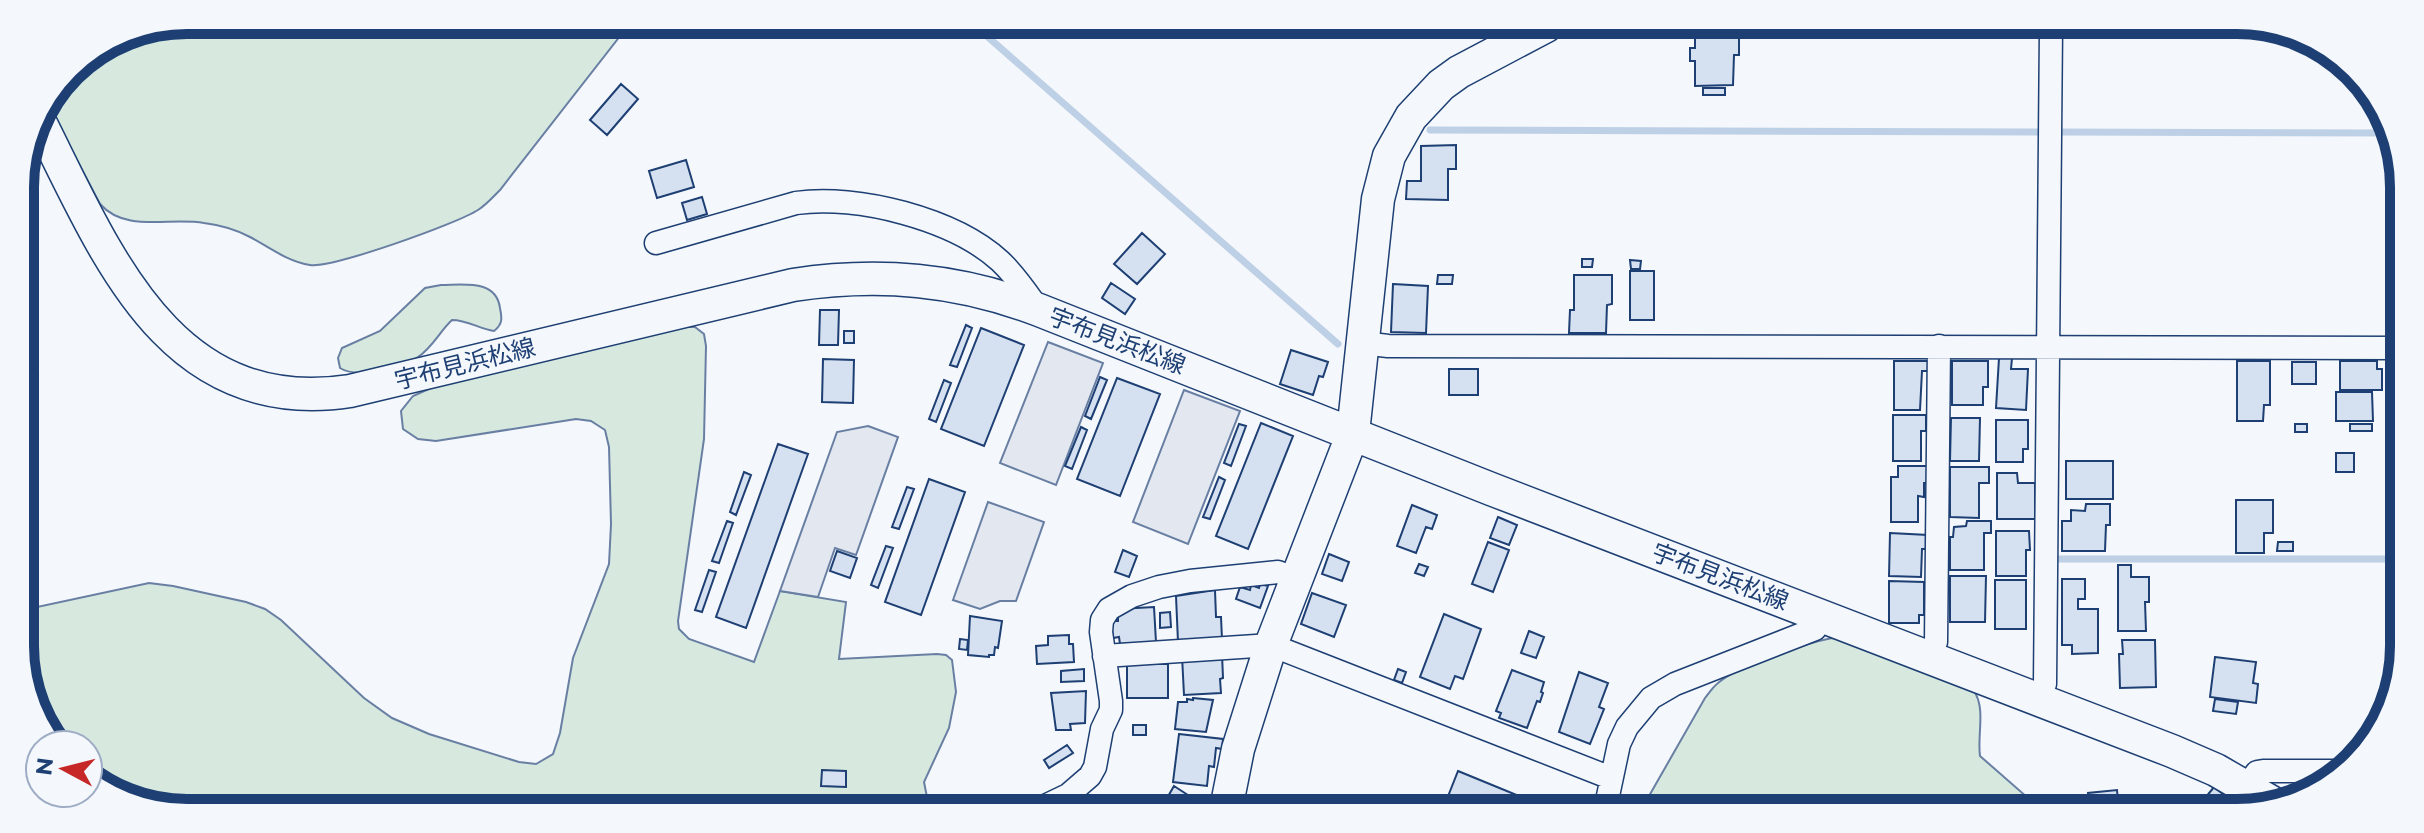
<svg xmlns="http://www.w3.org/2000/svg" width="2424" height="833" font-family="Montserrat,'Noto Sans JP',sans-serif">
	<rect width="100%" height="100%" fill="#f4f7fb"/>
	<path fill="#d7e8df" stroke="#687fa3" stroke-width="2" d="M187,20L631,22L500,190C493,197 486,205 478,210C456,224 333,268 310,265C288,262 269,247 250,237C235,229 220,225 204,223C168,217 126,233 100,204L46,101L77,62L124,33Z
		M441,285C464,285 496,279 500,308C502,318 503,324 494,331C479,329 468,320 452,320C440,331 432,348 418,357C402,368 357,379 340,368L338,358L342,348L380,331L425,288Z
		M683,327H695L704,334L706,346L704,439L678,621L679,629L689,639L754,662L780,591L846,602L839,659L937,654L946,655L952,660L956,692L949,728L924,782L929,807L134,804L88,774V745H56L23,678V610L149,583L173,586L246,602L265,609L281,620L364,698L392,718L429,734L519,762L536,764L553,754L560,733L573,658L609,564L611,524L609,447L605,430L591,421L576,419L436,441L418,439L403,429L401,411L413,396L431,388Z
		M1832,638L1850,641L1974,691C1986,709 1977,735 1980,756L2044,812L1641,810L1705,698C1709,693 1713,687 1718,683C1737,666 1807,643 1832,638Z"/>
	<path fill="#e3e8f0" stroke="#687fa3" stroke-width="2" d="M1048,342L1103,363L1056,485L1000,463Z
		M1184,390L1240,411L1188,544L1133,522Z
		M868,426L898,437L856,555L835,548L818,597L780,591L837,432Z
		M988,502L1044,522L1016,601H1000L980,609L953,600Z"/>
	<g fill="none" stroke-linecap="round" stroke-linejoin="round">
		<path stroke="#bed0e5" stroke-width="7" d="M972,23L1338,344
			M1430,130L2042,132
			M2057,132L2388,133
			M2058,559H2397"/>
	</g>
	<path fill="#d5e0f0" stroke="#1d3f73" stroke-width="2" d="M1695,33H1739V55H1734L1733,85L1695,86V61H1690V48H1695Z
		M621,84L638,99L607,135L590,120Z
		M1703,88H1725V95H1703Z
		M1456,145V169H1448V200L1406,199L1407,181H1421V146Z
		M686,160L694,187L657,198L649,171Z
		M702,197L707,214L687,220L682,203Z
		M1142,233L1165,254L1137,284L1114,264Z
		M1582,259H1593L1592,267H1582Z
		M1630,260L1641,261L1640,269H1631Z
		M1630,271H1654V320H1630Z
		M1438,275H1453L1452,284H1437Z
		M1574,275H1612V304L1607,305L1606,333H1569L1570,310H1574Z
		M1111,283L1135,299L1125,314L1102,298Z
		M1393,284L1428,286L1426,333L1391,332Z
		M820,310H839L838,345H819Z
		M966,325L972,328L957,367L950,365Z
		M981,328L1024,345L984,446L941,429Z
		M844,331H854V343H844Z
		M32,341L33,350L25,352L23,342Z
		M1291,350L1328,362L1323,377L1319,376L1313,395L1280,384Z
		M1999,358H2012L2011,369H2028L2026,410L1996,408Z
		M823,359L854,360L853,403L822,402Z
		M36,360L38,375L26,377L23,362Z
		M1894,361H1931V371H1922L1920,410H1894Z
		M1952,361H1988V387H1983V405H1952Z
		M2237,361H2270V405H2264L2263,421H2237Z
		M2340,361H2377V369H2382V390H2340Z
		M2292,362H2316V384H2292Z
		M1449,369H1478V395H1449Z
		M1100,377L1107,380L1091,419L1085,416Z
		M1117,378L1160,394L1120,496L1077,479Z
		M944,380L951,383L936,422L929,419Z
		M2336,392H2372L2373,421H2336Z
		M1893,415H1926V431H1921V461H1893Z
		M1951,418H1980L1979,461H1950Z
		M1996,420H2028V449H2023V462H1996Z
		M1261,423L1293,436L1248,549L1216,536Z
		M1239,424L1246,426L1231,466L1224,463Z
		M2295,424H2307V432H2295Z
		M2350,424H2372V431H2350Z
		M1081,427L1087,430L1072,469L1065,466Z
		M778,444L808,454L746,628L716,617Z
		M2336,453H2354V472H2336Z
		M2066,461H2113V499H2066Z
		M1898,466H1929V483H1924V497L1918,496V522H1891V477H1898Z
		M1950,467H1989V483H1979V518L1950,517Z
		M744,472L751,475L736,515L730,512Z
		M1997,473H2017L2018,483H2035V519H1997Z
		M1219,477L1225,480L1210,519L1203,517Z
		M929,479L965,492L921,615L885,602Z
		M907,487L914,489L899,529L892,527Z
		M2236,500H2273V533H2264V553H2236Z
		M2086,504H2110V525H2106L2105,551H2062V521H2071V510L2085,511Z
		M1412,505L1437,515L1432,529L1426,527L1416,553L1397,546Z
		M1498,517L1517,525L1509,545L1490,538Z
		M727,521L733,523L719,563L712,561Z
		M1967,521H1991V533H1984V570H1950V537H1953L1954,527L1966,526Z
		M1996,531H2029L2030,550H2026V576H1996Z
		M1890,533L1928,535V549H1922L1921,577L1889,576Z
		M1488,542L1509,550L1493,592L1472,584Z
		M2278,542H2293V551H2277Z
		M886,546L893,548L878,588L871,585Z
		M1123,550L1137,556L1129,577L1115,572Z
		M837,551L857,558L850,578L830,571Z
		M1329,554L1349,562L1342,581L1322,574Z
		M1419,564L1428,567L1424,576L1415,573Z
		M2118,565H2131V577H2149V602H2145L2146,631H2118Z
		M709,570L716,572L702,612L695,610Z
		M1950,576H1986L1985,622H1950Z
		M2062,579H2085V599H2078V609H2098V653L2072,654V645H2062Z
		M1995,580H2026V629H1995Z
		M1889,581L1924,582V615H1919V623H1889Z
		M1260,584L1268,586L1260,608L1236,599L1240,587L1250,590L1251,585L1259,588Z
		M1215,590L1216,617H1221L1222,639L1178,642L1176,596Z
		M1312,593L1346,605L1334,637L1301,624Z
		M1154,607L1156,642L1120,644L1119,637L1113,638L1111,621H1118V609Z
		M1170,612L1171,627L1160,628V613Z
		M1444,614L1481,629L1463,679L1455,676L1450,689L1420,677Z
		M970,616L1002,621L998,648L995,647L994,655H989V657L968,655Z
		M1529,631L1544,637L1536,658L1521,653Z
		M1069,635V644H1073L1074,662L1037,664L1036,646L1048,645V636Z
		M960,639L968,640L967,650L959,649Z
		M2122,640H2155L2156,687L2120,688L2119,654H2123Z
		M1222,654L1223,678L1220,679L1221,693L1184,695L1182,656Z
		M2215,657L2256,662L2253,683L2258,684L2256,703L2210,697Z
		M1127,664H1168V698H1127Z
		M1084,669V681L1061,682V671Z
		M1398,669L1406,672L1402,683L1394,680Z
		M1512,670L1544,682L1541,692L1543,693L1540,702L1537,701L1527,728L1499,718L1501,713L1496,711Z
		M1579,672L1608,683L1599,707L1604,709L1590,744L1559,732Z
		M1086,691L1085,723L1070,724L1071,730H1056L1051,693Z
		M1193,698L1213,700L1206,732L1175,729L1178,702H1187V699L1193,700Z
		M2215,699L2238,702L2236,714L2213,711Z
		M1133,725H1146V735H1133Z
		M1179,734L1223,739L1222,749L1216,748L1214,767L1209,766L1207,786L1173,782Z
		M1067,745L1073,753L1049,768L1044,760Z
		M822,770L846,771V787L821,786Z
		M1458,771L1548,808L1547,810L1443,809Z
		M1174,786L1208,808V809L1180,808L1166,800Z
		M2214,787L2247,813L2203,812L2197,808Z
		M2117,790L2119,812H2090L2088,793Z
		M1247,803L1272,805V809H1247Z"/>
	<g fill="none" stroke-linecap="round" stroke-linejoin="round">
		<defs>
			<path id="street" d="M656,243L796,203C857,194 954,219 1000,261C1016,276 1027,293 1039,310
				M1362,343L1388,346L2400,348
				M1104,656L1271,645L1611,778
				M1930,658L1936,642L1939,346
				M2039,699L2045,684L2051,28
				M2246,787L2257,772L2263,771H2344
				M1041,808L1068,795L1090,776L1095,767L1102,729L1111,710V701L1101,632L1102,620L1109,609L1132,596L1159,587L1190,581L1278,572L1295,578
				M1605,810L1619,744L1627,727L1651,698L1675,684L1815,629L1821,615"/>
			<path id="secondary" d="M37,116C105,250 167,419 350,391L793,285C879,272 958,279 1039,310L1491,489L2172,751L2216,770L2273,803
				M1226,809L1238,749L1271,645L1353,433L1378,199L1389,156L1411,117L1441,85L1459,72L1546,26"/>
		</defs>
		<use href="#street" stroke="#1d3f73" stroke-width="25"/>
		<use href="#secondary" stroke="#1d3f73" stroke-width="35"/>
		<use href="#street" stroke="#f4f7fb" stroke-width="22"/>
		<use href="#secondary" stroke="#f4f7fb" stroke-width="32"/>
	</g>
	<g text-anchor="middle" stroke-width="6" stroke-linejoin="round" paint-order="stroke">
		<g font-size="24" fill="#1d3f73" stroke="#f4f7fb">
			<text transform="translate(1117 341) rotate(21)" y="8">宇布見浜松線</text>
			<text transform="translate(465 364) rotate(-14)" y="8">宇布見浜松線</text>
			<text transform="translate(1720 577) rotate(21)" y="8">宇布見浜松線</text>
		</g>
	</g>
	<path d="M0 0H2424V833H0ZM187 34H2237A153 153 0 0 1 2390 187V646A153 153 0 0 1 2237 799H187A153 153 0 0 1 34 646V187A153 153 0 0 1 187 34Z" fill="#f4f7fb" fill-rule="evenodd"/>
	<path fill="none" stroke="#1d3f73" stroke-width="10" d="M187 34H2237A153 153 0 0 1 2390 187V646A153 153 0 0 1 2237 799H187A153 153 0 0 1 34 646V187A153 153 0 0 1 187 34Z"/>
	<g transform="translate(64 769) rotate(277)"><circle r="38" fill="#f4f7fb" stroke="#9eadc5" stroke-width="2"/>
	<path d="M0-6L14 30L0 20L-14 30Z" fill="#c62828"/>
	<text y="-12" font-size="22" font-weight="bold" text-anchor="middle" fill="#1d3f73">N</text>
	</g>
</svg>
